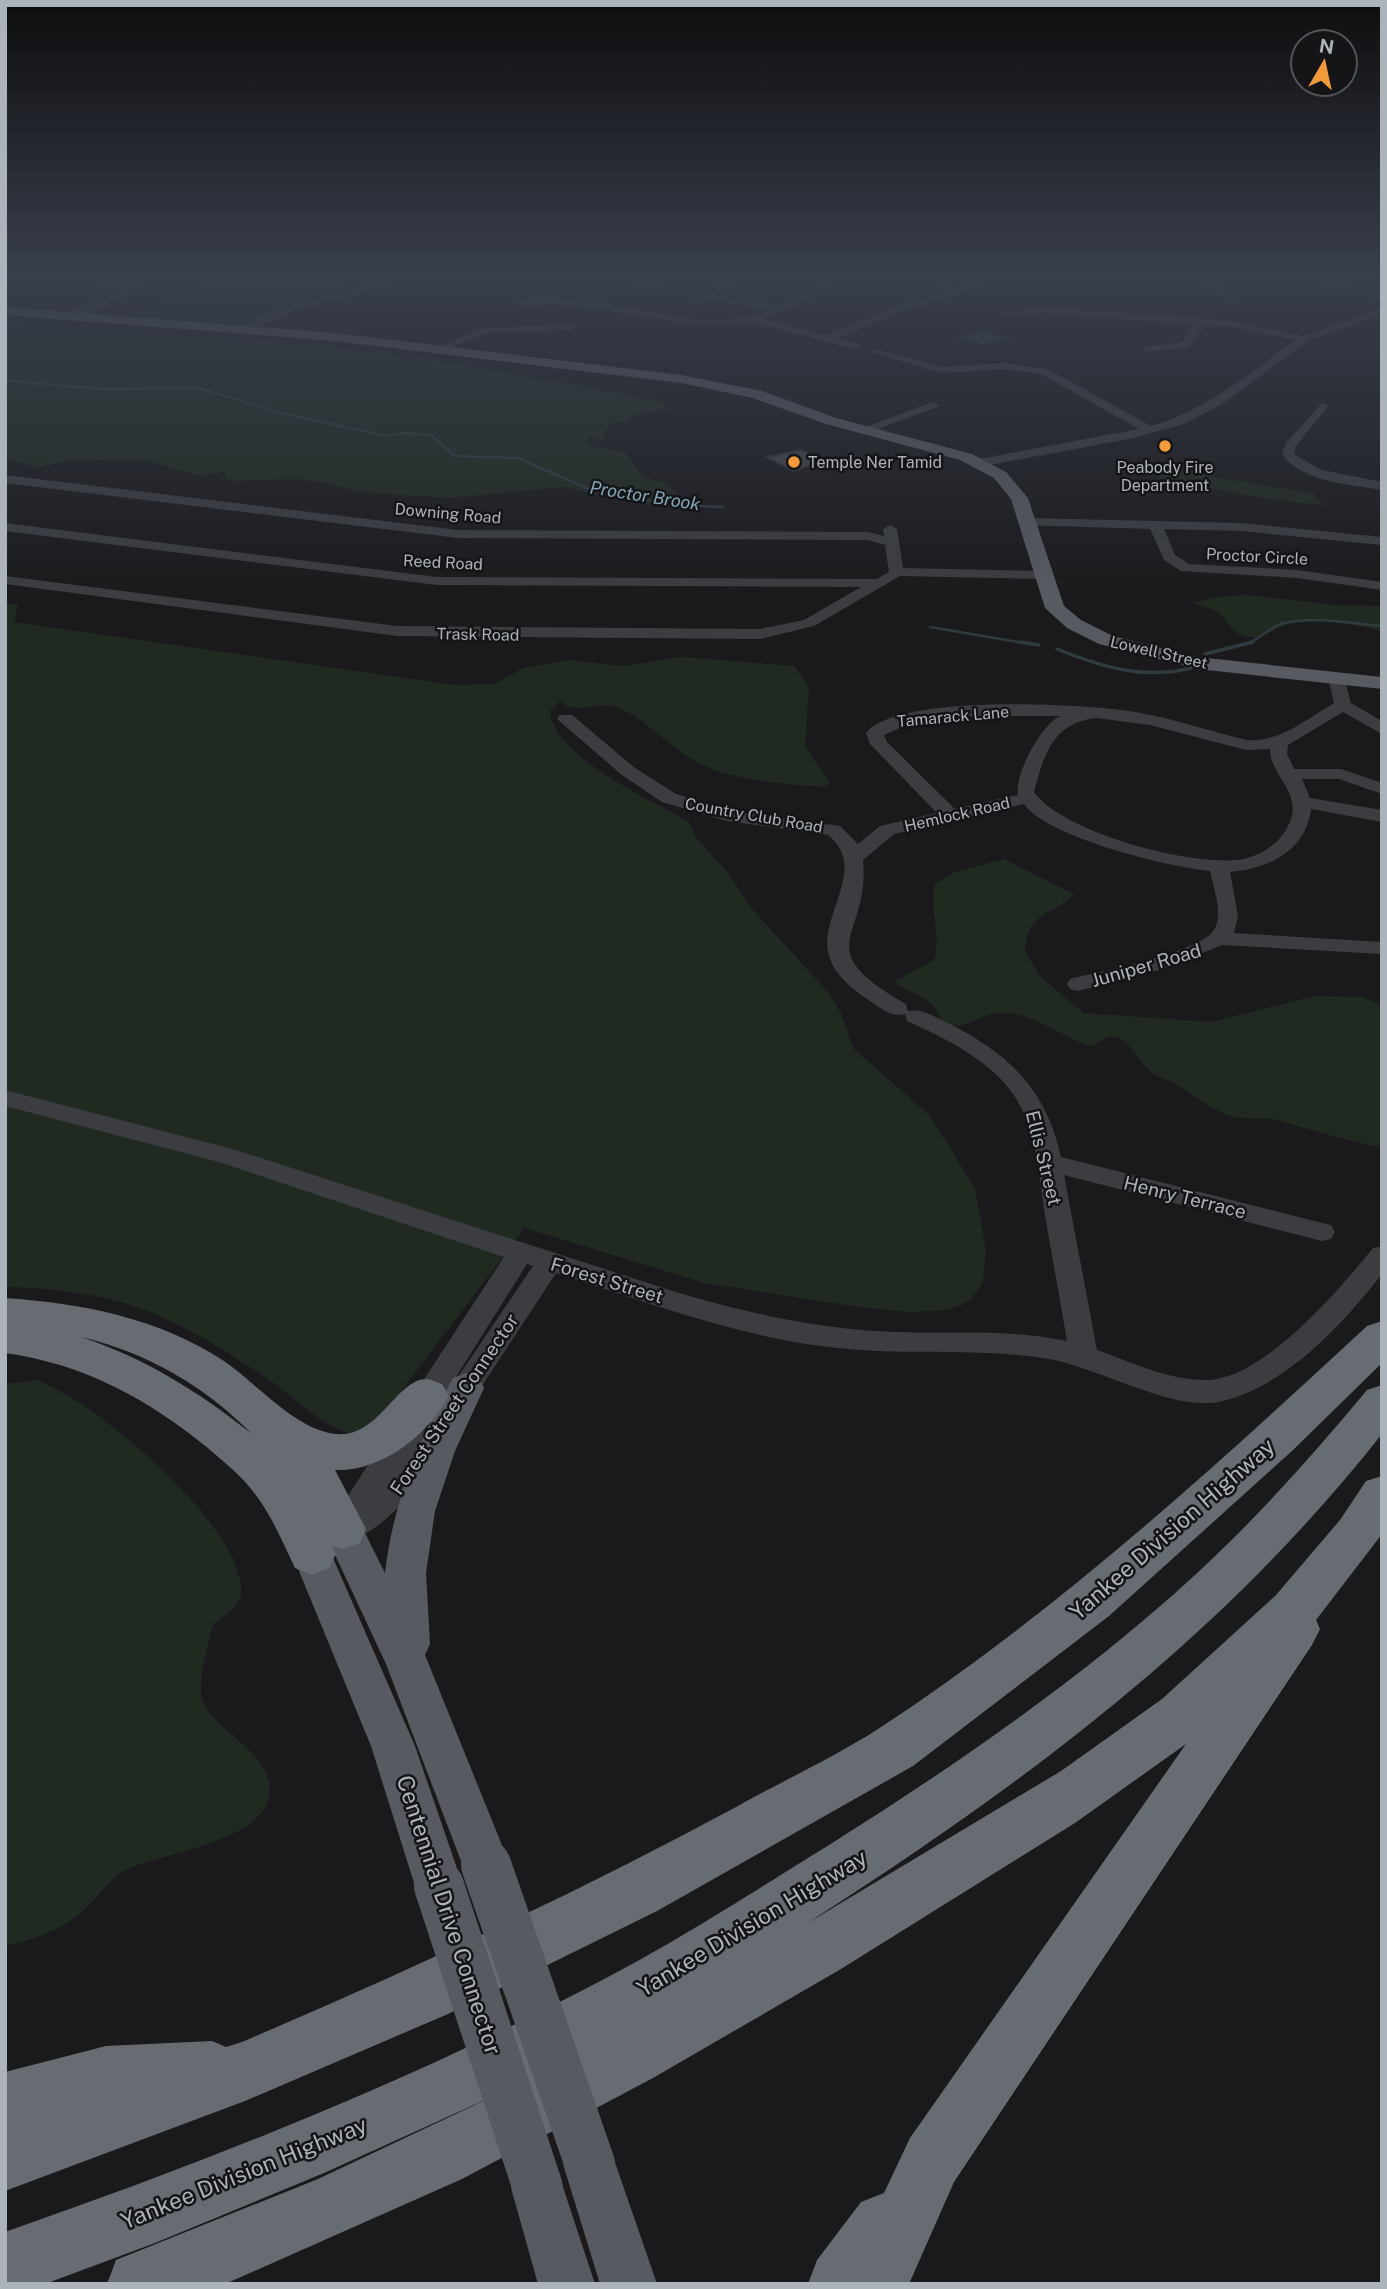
<svg xmlns="http://www.w3.org/2000/svg" width="1387" height="2289" font-family="'Public Sans',sans-serif">
	<rect width="100%" height="100%" fill="#1a1a1c"/>
	<path fill="#212a21" d="M219,277H358L243,324L127,317Z
		M5,320C129,333 253,338 377,353C471,364 563,383 656,400L671,410C654,413 639,408 626,422L610,423L603,442L591,436L585,441L594,447L625,452L643,477L667,483L684,504L648,505L640,499L607,497L564,487L448,498L352,491L335,484L298,479L230,481L225,479L224,472L201,476L141,459L66,461L35,468L5,456Z
		M1179,471L1315,494L1316,499L1327,506L1261,498L1157,477Z
		M1248,595L1335,605L1382,606V631C1352,624 1321,618 1291,624C1276,626 1265,639 1251,637C1228,634 1233,624 1218,613C1211,607 1201,606 1193,603L1215,597Z
		M5,603L18,605L14,622L455,685L495,684L523,668L569,660L624,666L681,657L794,666L809,687L805,746L829,782L826,787C790,785 732,780 700,764C670,748 645,717 616,707C597,700 577,717 560,701L550,711C552,756 653,801 689,822L696,837L727,872L753,910L828,992L841,1013L853,1048L927,1113L949,1146L975,1189L986,1250L983,1282L970,1301L948,1310L910,1312L859,1307L704,1283L525,1228L376,1424L352,1434C319,1425 295,1397 268,1379C173,1315 122,1290 5,1287Z
		M1004,859L1074,894C1053,916 1027,911 1025,951L1040,976L1083,1013L1212,1022L1316,996L1362,997L1382,1005V1148C1345,1140 1309,1129 1273,1119C1257,1116 1239,1121 1225,1114C1202,1104 1184,1086 1160,1077C1134,1068 1127,1016 1095,1045H1087C1060,1035 1034,1014 1004,1013C977,1012 967,1034 942,1022C936,1000 917,995 898,985L895,981L934,960C942,934 929,910 935,884L955,872Z
		M36,1380C94,1399 248,1530 241,1595C239,1609 222,1616 213,1625C208,1646 200,1672 201,1693C202,1723 258,1743 268,1779C286,1841 158,1852 124,1871C110,1879 98,1897 86,1908C63,1930 35,1939 5,1946V1384Z"/>
	<path fill="#2f3b40" d="M985,332L1012,338L983,344L956,337Z"/>
	<g fill="none" stroke-linecap="round" stroke-linejoin="round">
		<path stroke="#2f3b40" stroke-width="2.5" d="M5,373L8,381L105,389L199,388L277,412L386,436L401,433L431,435L455,456L518,458L591,490L673,505L723,507
			M930,627L1030,644
			M1246,644C1260,640 1270,626 1284,623C1315,616 1350,623 1382,626"/>
		<path stroke="#2f3b40" stroke-width="3.5" d="M1020,642L1039,645
			M1057,649C1102,667 1143,680 1191,668
			M1205,654L1253,642"/>
	</g>
	<path fill="#444549" stroke="#343438" stroke-width="2" d="M801,450L824,461L793,471L767,457Z"/>
	<g fill="none" stroke-linecap="round" stroke-linejoin="round">
		<path fill="#3b3d41" fill-rule="evenodd" d="M25,277L133,285L152,277H165L74,320L69,317L72,311L122,290Z
			M400,277H414L378,291L307,306L247,332L238,330C275,300 353,293 400,277Z
			M574,277H597L702,293L741,277H754L714,295L780,306L841,277H854L765,319L825,335L904,304L949,291L912,277H926L960,289L990,277H1003L976,290L910,308L836,338L860,345L861,347L856,350L753,322L693,325L579,306L521,304L516,301C540,285 657,315 691,319C718,321 745,320 770,310Z
			M1123,277H1136L1114,285V281Z
			M1198,277H1208L1204,282L1245,295C1229,304 1210,292 1195,285Z
			M1285,277H1304L1382,293V299Z
			M1041,307L1227,320L1303,336L1382,308V314L1308,341L1222,404L1184,424L1134,438L978,467L972,463L974,460L1139,429L1041,374L1004,369L942,373L871,352L876,349L942,367L1004,363L1048,369L1151,426C1206,410 1249,374 1295,340L1227,326L1204,325L1189,347L1148,352L1143,349L1144,347L1182,342L1194,325L1041,313L1007,316L1002,313Z
			M570,325L574,326V330L486,333L443,351L434,349L484,327Z
			M933,402L939,405L937,407L867,433L857,430Z
			M1322,403L1328,406L1296,446L1294,454L1321,470L1382,482V490C1349,484 1303,483 1282,454L1286,443Z
			M5,475L458,530L868,532L884,536L883,529L890,525L897,529L903,568L1042,571L1049,575L1042,579L900,576L814,626L760,639L397,636L5,584V576L397,626L760,629L804,620L861,587L437,585L5,531V523L437,577L877,579L889,572L885,545L868,540L458,538L5,483Z
			M1027,518L1241,523L1382,537V545L1241,531L1164,529L1175,555L1189,564L1297,570L1382,582V590L1297,578L1181,571L1164,560L1150,529L1022,525L1020,522Z
			M1336,673L1344,678L1351,703L1382,721V734L1343,712L1288,745L1287,754L1294,769H1341L1382,783V794L1339,779H1302L1310,798L1382,810V822L1311,809C1306,851 1268,869 1230,872L1238,916L1234,933L1382,942V954L1222,945L1166,968L1078,991L1070,989L1067,984L1070,979C1098,972 1201,952 1214,930C1224,914 1213,887 1210,871C1169,867 1048,838 1024,804L894,834L863,860C871,938 805,947 906,1004L908,1011C922,1008 935,1017 948,1023C1009,1054 1046,1089 1061,1157L1322,1223L1331,1225L1335,1232L1331,1239L1322,1241L1064,1175L1097,1350C1131,1362 1168,1380 1205,1380C1262,1381 1339,1290 1373,1248L1382,1246V1274C1342,1325 1287,1385 1223,1401C1176,1414 1098,1367 1049,1359C980,1347 908,1356 838,1348C741,1338 649,1303 556,1273L465,1412L455,1416L445,1412L440,1404L445,1396L533,1266L527,1264L422,1431L430,1428L440,1432L445,1440C420,1489 387,1530 335,1548L324,1544L319,1535L324,1526L332,1520L504,1257L219,1162L5,1106V1090L236,1150L679,1293C750,1314 821,1329 895,1332C953,1334 1011,1329 1067,1341C1060,1299 1052,1257 1045,1215C1039,1176 1037,1131 1015,1097C992,1061 945,1038 907,1021L905,1014C891,1018 879,1007 867,999C852,989 834,974 829,956C817,917 870,868 828,835L727,821L662,802L622,775L557,719L560,715H572L635,768L676,794L727,810L840,826L858,844L880,826L937,813L870,744L866,733C897,694 1074,704 1121,710C1164,715 1205,730 1246,740C1279,743 1307,719 1334,703L1328,678ZM971,716H1060C1041,725 1014,775 1018,795L955,809L887,742L884,735L913,722ZM1096,718L1150,725L1246,750L1270,749C1270,775 1300,790 1291,819C1284,840 1265,854 1244,859C1195,868 1063,833 1034,792C1044,754 1053,723 1096,718Z"/>
		<path fill="#575a60" fill-rule="evenodd" d="M5,307L335,333L681,375L762,391L836,418L972,454L1006,472L1028,498L1064,606L1081,620L1113,636L1197,657L1382,677V689L1197,669L1099,644L1067,628L1045,608L1011,499L994,478L960,460L826,424L753,398L681,383L335,341L5,315Z
			M466,1373L479,1378L484,1388L455,1451L435,1511L426,1573L430,1644L425,1655L510,1865L503,1882L486,1889L469,1882L386,1664L323,1529L329,1517L343,1512L357,1517L385,1573C393,1502 419,1441 453,1378Z
			M312,1536L326,1542L415,1746L463,1886L456,1903L439,1910L422,1903L415,1886L371,1746L292,1554L298,1542Z
			M590,2137L609,2145L657,2284H600L563,2164L571,2145Z
			M538,2161L557,2169L595,2284H538L511,2188L519,2169Z"/>
		<path fill="#676b72" fill-rule="evenodd" d="M5,1298C81,1303 159,1318 224,1361C256,1383 290,1424 329,1433C378,1444 394,1379 427,1379C431,1379 438,1383 442,1384L449,1396C428,1435 381,1472 335,1470L366,1529L360,1543L343,1549L331,1545L336,1554L329,1568L312,1575L295,1568C283,1543 272,1516 255,1494C242,1476 225,1463 209,1449C148,1399 84,1364 5,1353ZM81,1337C146,1352 205,1386 252,1434C199,1392 145,1358 81,1337Z
			M1382,1321V1363L1292,1451L1109,1616L913,1766L657,1911L448,2014L245,2101L5,2191V2072L106,2046L212,2041L226,2047L242,2042C410,1970 575,1894 736,1807C782,1781 833,1758 878,1729C1055,1613 1212,1470 1367,1326Z
			M1382,1385V1434C1220,1639 1024,1784 806,1924L1061,1771L1162,1699L1276,1595L1340,1520L1366,1481L1382,1476V1534L1316,1620L1320,1629L1312,1645L954,2182L909,2284H808L817,2260L861,2202L884,2193L910,2138L1186,1744L1075,1823L841,1969L653,2078L462,2179L225,2284H107L116,2260L318,2179L498,2094L324,2173L155,2243L45,2284H5V2232C220,2157 434,2072 634,1963C700,1927 764,1885 829,1845C956,1765 1084,1677 1195,1575C1257,1518 1313,1455 1367,1390Z"/>
		<path stroke="#575a60" stroke-width="50" d="M486,1865L590,2164
			M439,1886L538,2188"/>
	</g>
	<linearGradient id="sky" x2="0" y2="1"><stop stop-color="#0e0e0f"/><stop offset="0.46" stop-color="#383e4b"/><stop offset="1" stop-color="#383e4b" stop-opacity="0"/></linearGradient>
	<rect width="1387" height="597" fill="url(#sky)"/>
	<g fill="#f29a3c" stroke="#151517" stroke-width="2.5">
		<circle cx="1165" cy="446" r="7"/>
		<circle cx="794" cy="462" r="7"/>
	</g>
	<g text-anchor="middle" stroke-width="5" stroke-linejoin="round" paint-order="stroke">
		<g font-size="16" fill="#acb3bb" stroke="#151517" text-anchor="start">
			<text x="808" y="468">Temple Ner Tamid</text>
			<text x="1165" y="473" text-anchor="middle">Peabody Fire<tspan x="1165" dy="18">Department</tspan></text>
		</g>
		<g font-size="16" fill="#acb3bb" stroke="#151517">
			<text transform="translate(448 513) rotate(5)" y="6">Downing Road</text>
			<text transform="translate(1257 556) rotate(3)" y="6">Proctor Circle</text>
			<text transform="translate(443 562) rotate(3)" y="6">Reed Road</text>
			<text transform="translate(478 634) rotate(1)" y="6">Trask Road</text>
			<text transform="translate(1159 652) rotate(13)" y="6">Lowell Street</text>
			<text transform="translate(953 716) rotate(-5)" y="6">Tamarack Lane</text>
			<text transform="translate(957 814) rotate(-13)" y="6">Hemlock Road</text>
			<text transform="translate(754 815) rotate(10)" y="6">Country Club Road</text>
		</g>
		<g font-size="18" font-style="italic" fill="#84a6b6" stroke="#151517">
			<text transform="translate(645 496) rotate(9)" y="6">Proctor Brook</text>
		</g>
		<g font-size="19" fill="#acb3bb" stroke="#151517">
			<text transform="translate(1146 965) rotate(-16)" y="7">Juniper Road</text>
			<text transform="translate(1044 1158) rotate(76)" y="7">Ellis Street</text>
			<text transform="translate(1185 1197) rotate(14)" y="7">Henry Terrace</text>
			<text transform="translate(607 1280) rotate(17)" y="7">Forest Street</text>
			<text transform="translate(454 1404) rotate(-56)" y="7">Forest Street Connector</text>
		</g>
		<g font-size="23" fill="#acb3bb" stroke="#151517">
			<text transform="translate(1172 1529) rotate(-41)" y="8">Yankee Division Highway</text>
			<text transform="translate(449 1915) rotate(72)" y="8">Centennial Drive Connector</text>
			<text transform="translate(752 1923) rotate(-31)" y="8">Yankee Division Highway</text>
			<text transform="translate(244 2173) rotate(-22)" y="8">Yankee Division Highway</text>
		</g>
	</g>
	<rect width="1387" height="2289" fill="none" stroke="#acb3bb" stroke-width="14"/>
	<g transform="translate(1324 63) rotate(9)"><circle r="33" fill="#151517" stroke="#515459" stroke-width="2"/>
	<path d="M0-5L12 26L0 18L-12 26Z" fill="#f29a3c"/>
	<text y="-10" font-size="19" font-weight="bold" text-anchor="middle" fill="#acb3bb">N</text>
	</g>
</svg>
